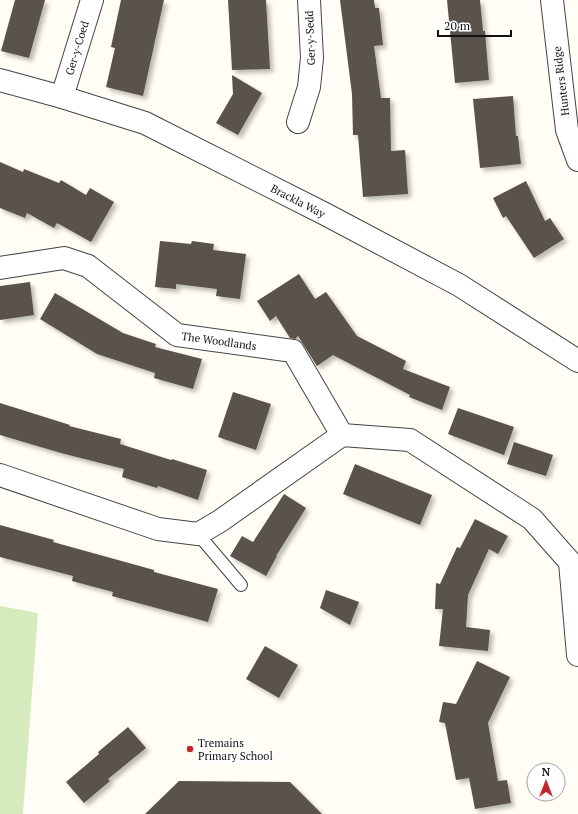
<svg xmlns="http://www.w3.org/2000/svg" width="578" height="814" font-family="'PT Serif',serif">
	<defs>
		<filter id="shadow"><feDropShadow dx="3.5" dy="3.5" stdDeviation="2" flood-color="#0004"/></filter>
	</defs>
	<rect width="100%" height="100%" fill="#fffdf5"/>
	<path fill="#d5ebbd" d="M0,606L38,613L23,814H0Z"/>
	<path fill="#5a524d" filter="url(#shadow)" d="M15,0H45L29,58L1,51Z
		M121,0H164L143,96L106,87L115,48L111,47Z
		M228,0H266L270,69L232,70Z
		M340,0H374L375,8H379L383,45L374,46L381,98H390L391,151L405,150L408,194L363,197L358,135H353L352,94Z
		M447,0H480L483,31H485L489,80L455,83Z
		M232,75L262,93L238,135L216,123L233,94Z
		M513,96L516,136H518L521,164L480,168L473,99Z
		M0,162L23,172L24,169L59,183L61,180L86,195L90,188L114,202L91,242L57,223L54,228L27,213L25,218L0,208Z
		M526,181L545,221L550,218L564,239L534,258L506,216L503,218L493,198Z
		M160,241L191,244L192,241L214,244L213,250L246,254L240,299L216,296L217,289L176,284V289L155,287Z
		M299,274L315,299L326,292L357,336L406,361L403,369L450,387L442,410L409,397L410,395L333,355L317,366L298,336L295,339L290,338L276,316L270,321L257,301Z
		M30,282L34,315L0,320V286Z
		M55,293L123,333L156,344L155,347L202,359L193,389L154,378L155,373L97,354L40,319Z
		M233,392L271,404L256,450L218,437Z
		M0,403L70,425L69,426L121,439L120,444L171,460L172,459L207,470L198,500L158,486L157,488L122,477L124,469L61,453L0,435Z
		M458,408L514,427L504,455L448,434Z
		M514,442L553,455L546,476L507,464Z
		M355,464L432,495L420,525L343,494Z
		M284,494L306,508L276,556H277L266,576L230,556L242,536L253,542Z
		M475,519L508,536L498,554L489,549L468,595L466,627L490,630L488,651L439,646L443,609H435L436,583L440,584L457,547L460,548Z
		M0,525L54,540L53,542L154,570V572L218,589L208,622L112,596L113,592L72,581L73,576L0,557Z
		M326,590L359,602L350,625L320,608Z
		M265,646L298,665L279,698L246,679Z
		M477,661L510,677L488,723L498,781L507,780L511,803L475,809L469,778L456,780L445,723L439,722L443,702L456,704Z
		M128,727L146,748L108,779L110,781L84,803L66,782L99,754L98,752Z
		M179,781L290,782L322,814H145Z"/>
	<g fill="none" stroke-linecap="round" stroke-linejoin="round">
		<defs>
			<path id="service" d="M198,534L241,585"/>
			<path id="minor" d="M552,0L567,130L578,160
				M62,97L92,0
				M298,122L309,87L312,58L309,0
				M0,268L64,258L88,266L177,335L293,351L342,435
				M0,475L158,529L198,534L220,521L342,435L410,440L532,519L570,562L578,655"/>
			<path id="tertiary" d="M0,80L62,97L145,123L325,214L459,285L578,361"/>
		</defs>
		<use href="#service" stroke="#444" stroke-width="14"/>
		<use href="#minor" stroke="#444" stroke-width="24"/>
		<use href="#tertiary" stroke="#444" stroke-width="24"/>
		<use href="#service" stroke="#fff" stroke-width="12"/>
		<use href="#minor" stroke="#fff" stroke-width="22"/>
		<use href="#tertiary" stroke="#fff" stroke-width="22"/>
	</g>
	<circle fill="#c4262e" stroke="#fff" stroke-width="1.5" cx="190" cy="749" r="4"/>
	<g text-anchor="middle" stroke-width="4" stroke-linejoin="round" paint-order="stroke">
		<g font-size="11" fill="#111" stroke="#fff">
			<text transform="translate(310 38) rotate(-92)" y="4">Ger-y-Sedd</text>
			<text transform="translate(77 48) rotate(-73)" y="4">Ger-y-Coed</text>
			<text transform="translate(561 81) rotate(-97)" y="4">Hunters Ridge</text>
			<text transform="translate(298 201) rotate(27)" y="4">Brackla Way</text>
			<text transform="translate(219 341) rotate(8)" y="4">The Woodlands</text>
		</g>
		<g font-size="11" fill="#111" stroke="#fff" text-anchor="start">
			<text x="198" y="747">Tremains<tspan x="198" dy="13">Primary School</tspan></text>
		</g>
	</g>
	<g transform="translate(546 782)"><circle r="19" fill="#ffffff" stroke="#a0a0a0"/>
	<path d="M0-3L7 15L0 10L-7 15Z" fill="#c4262e"/>
	<text y="-6" font-size="11" font-weight="bold" text-anchor="middle" fill="#111111">N</text>
	</g>
	<path d="M438 30v6h73v-6" fill="none" stroke="#111111" stroke-width="2"/>
	<text x="444" y="30" font-size="12" fill="#111111" stroke="#ffffff" stroke-width="3" paint-order="stroke">20 m</text>
</svg>
